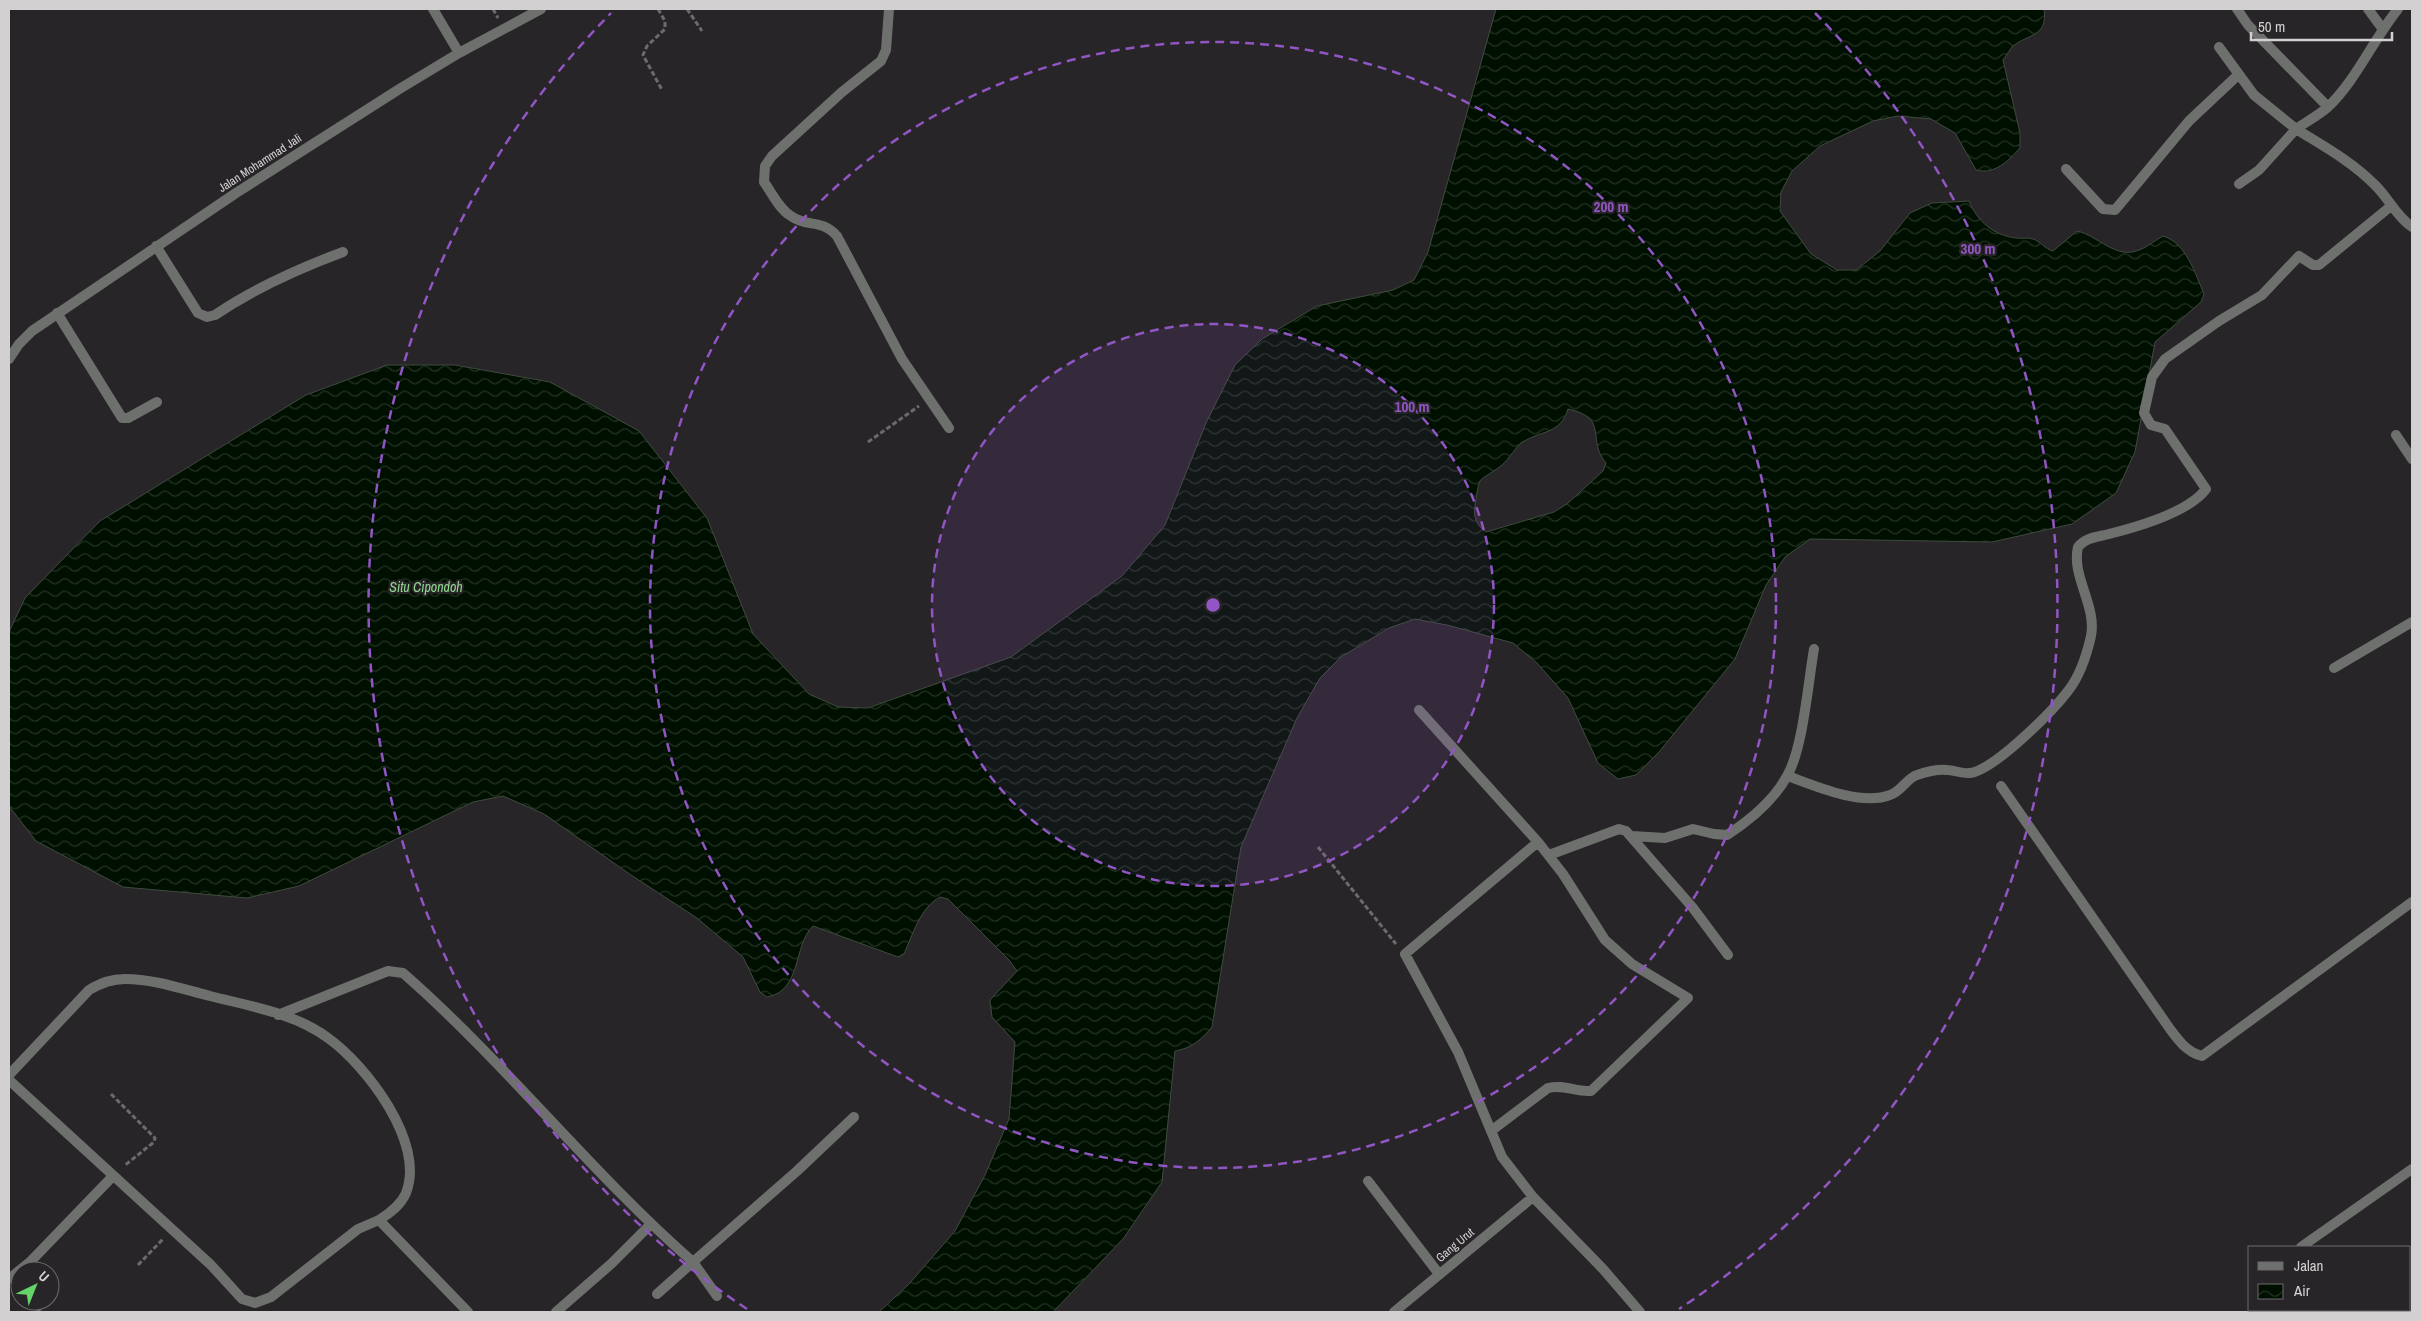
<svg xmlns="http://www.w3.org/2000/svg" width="2421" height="1321" font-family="'Archivo Narrow',sans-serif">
	<defs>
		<pattern id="water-waves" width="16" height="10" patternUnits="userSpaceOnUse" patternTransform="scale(1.25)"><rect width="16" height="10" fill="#001000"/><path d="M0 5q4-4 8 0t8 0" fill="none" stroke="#243224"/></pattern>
	</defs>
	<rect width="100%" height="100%" fill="#282528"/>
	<path fill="url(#water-waves)" stroke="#3f4a3f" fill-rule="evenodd" d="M1496,9H2044C2048,38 2028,33 2012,47C2009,51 2006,56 2003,60L2020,133V148C2008,161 1995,175 1976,170L1955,133L1931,119L1898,116L1873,121L1820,146L1792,171L1781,192L1780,211L1811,254L1837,270H1856L1880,251L1910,213L1932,203L1969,201C1977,221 1994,236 2017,238C2022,239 2028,237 2033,239C2040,241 2045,249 2053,251L2077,231C2097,235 2116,260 2139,250C2148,247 2155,240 2163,236C2186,243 2195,273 2204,294L2201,302L2155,342L2135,452L2116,493L2072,524L1992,542L1810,539L1785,557L1766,585L1735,659L1659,752L1636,775L1618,779L1598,763L1568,698L1537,663L1513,643L1447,625L1415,619L1389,628L1341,657L1320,678L1297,718L1241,847L1212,1027C1201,1040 1192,1048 1175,1051L1162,1182L1123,1239L1053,1312H879L909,1284L955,1231L985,1175L1009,1119L1015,1042L992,1017L990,1000L1017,971L1009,960L948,899L940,897C920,908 913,934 904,954L898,957L813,926C793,945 802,991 767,997L760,992L743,957L697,918L631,875L544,814L503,796L473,802L299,886L247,898L123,887L36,841L9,806V632L25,598L100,521L306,395L387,365H455L550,382L639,431L707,518L753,634L809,694L838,707L868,708L1011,657L1122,576L1165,525L1206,423L1235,365L1262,339L1317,306L1393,290L1414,280L1428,252ZM1568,409C1610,418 1586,440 1606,463L1603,471L1567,504L1554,512L1486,532C1477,526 1473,517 1475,506C1480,471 1478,484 1502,465C1510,458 1515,447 1523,442C1541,430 1560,435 1568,409Z"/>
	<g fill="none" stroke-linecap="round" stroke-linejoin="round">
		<path stroke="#6d6a6c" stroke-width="3" stroke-dasharray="5 2.5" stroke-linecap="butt" d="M493,9L498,18
			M658,9L665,21V29L647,46L643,55L662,90
			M687,9L702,31
			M868,442L919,406
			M1318,847L1396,944
			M111,1094L155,1138L154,1142L124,1166
			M138,1265L163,1239
			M36,1312L42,1310"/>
		<path stroke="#6e706e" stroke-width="10" d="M2396,435L2412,459
			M2334,668L2412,622
			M2001,786L2170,1029C2179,1041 2187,1052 2202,1056L2412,902
			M2301,1247L2412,1169"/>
		<path stroke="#6e706e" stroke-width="10" d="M433,9L459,53
			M889,9L886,50L881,61L842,92L772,156L765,166L764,182C772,193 779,209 791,216C807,228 821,218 837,236L902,359L949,428
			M2237,9L2248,25L2328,107
			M2368,9L2382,28
			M2219,47L2254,95L2296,129C2306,122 2319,115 2328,107C2357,79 2373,40 2398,9
			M2066,169L2103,209L2115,210L2189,121L2238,75
			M2239,184L2259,170L2296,129C2323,146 2351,161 2374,184C2388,197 2396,216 2412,227
			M156,246L198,313L207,317L215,315C255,288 297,269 343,252
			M57,313L122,418H128L157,402
			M9,359L19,344L32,331L236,193L401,88L459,53L541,9
			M1419,710L1538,842L1405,954L1458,1052L1502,1157L1533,1197L1603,1269L1640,1312
			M1788,776C1815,786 1861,806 1890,795C1901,792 1907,778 1917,775C1926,772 1938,769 1947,770C1954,770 1962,774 1970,773C1994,770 2052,712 2068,691C2079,677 2087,654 2091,636C2097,606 2071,576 2078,547C2086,537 2098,537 2109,534C2137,527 2189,512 2206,489L2165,429L2151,425L2144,413L2152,377L2165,359L2219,321L2262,295L2299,256L2313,265H2319L2391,206
			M1632,836L1665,838L1693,829L1714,834L1727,835C1750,820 1774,800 1787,776C1803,749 1808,683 1814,649
			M1549,855L1619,829L1626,831L1693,908L1728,955
			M278,1015L388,971L403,973C506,1063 590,1172 693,1262L797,1171L854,1117
			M9,1075L89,990C101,983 111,979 125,979C154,979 182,989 210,996C249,1006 295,1013 328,1038C366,1065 426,1143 406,1193C401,1205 390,1213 379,1220L468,1312
			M9,1080L211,1265L242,1299L255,1303L271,1297L358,1229L379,1220
			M1491,1131L1548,1088C1564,1084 1575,1092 1591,1091L1688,998L1632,964L1605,940L1563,874L1538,842
			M1368,1181L1439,1274
			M9,1279L31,1261L113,1176
			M657,1294L693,1262L717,1296
			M556,1312L611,1264L650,1225
			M1394,1312L1533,1197"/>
	</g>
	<circle cx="1213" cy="605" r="281" fill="#9155c4" fill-opacity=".12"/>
	<g fill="none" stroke="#9155c4" stroke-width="2.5" stroke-dasharray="9 6">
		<circle cx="1213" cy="605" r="281"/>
		<circle cx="1213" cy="605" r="563"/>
		<path d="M747 1309A844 844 0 0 1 611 13M1815 13A844 844 0 0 1 1679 1309"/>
	</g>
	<g text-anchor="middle" stroke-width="4" stroke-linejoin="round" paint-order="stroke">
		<g font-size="12" fill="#d3d0d2" stroke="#282528">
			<text transform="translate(260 163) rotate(-33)" y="4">Jalan Mohammad Jali</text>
			<text transform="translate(1455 1245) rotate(-40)" y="4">Gang Urut</text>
		</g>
		<g font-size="14" font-style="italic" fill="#92d792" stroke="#282528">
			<text x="426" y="592">Situ Cipondoh</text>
		</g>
	</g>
	<circle cx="1213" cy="605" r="8" fill="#9155c4" stroke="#282528" stroke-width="2.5"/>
	<g font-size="15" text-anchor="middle" font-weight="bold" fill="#9155c4" stroke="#282528" stroke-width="4" stroke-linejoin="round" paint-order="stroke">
		<text x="1611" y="212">200 m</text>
		<text x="1978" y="254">300 m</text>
		<text x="1412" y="412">100 m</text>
	</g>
	<rect width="2421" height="1321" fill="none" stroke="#d3d0d2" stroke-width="20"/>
	<rect x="2248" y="1246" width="162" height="65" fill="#282528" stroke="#6c696c"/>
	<rect x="2258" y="1262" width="25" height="8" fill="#6e706e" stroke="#6c696c"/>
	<text x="2294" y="1271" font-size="15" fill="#d3d0d2">Jalan</text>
	<rect x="2258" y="1284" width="25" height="15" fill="url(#water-waves)" stroke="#6c696c"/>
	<text x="2294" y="1296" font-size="15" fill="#d3d0d2">Air</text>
	<g transform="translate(35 1286) rotate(43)"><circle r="24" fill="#282528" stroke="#6c696c"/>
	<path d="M0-4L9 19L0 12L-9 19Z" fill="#64d468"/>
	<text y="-8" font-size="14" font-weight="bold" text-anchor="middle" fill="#d3d0d2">U</text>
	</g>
	<path d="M2251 32v8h141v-8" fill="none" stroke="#d3d0d2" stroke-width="2.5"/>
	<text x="2258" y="32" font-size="15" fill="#d3d0d2" stroke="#282528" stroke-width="4" paint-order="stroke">50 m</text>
</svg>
